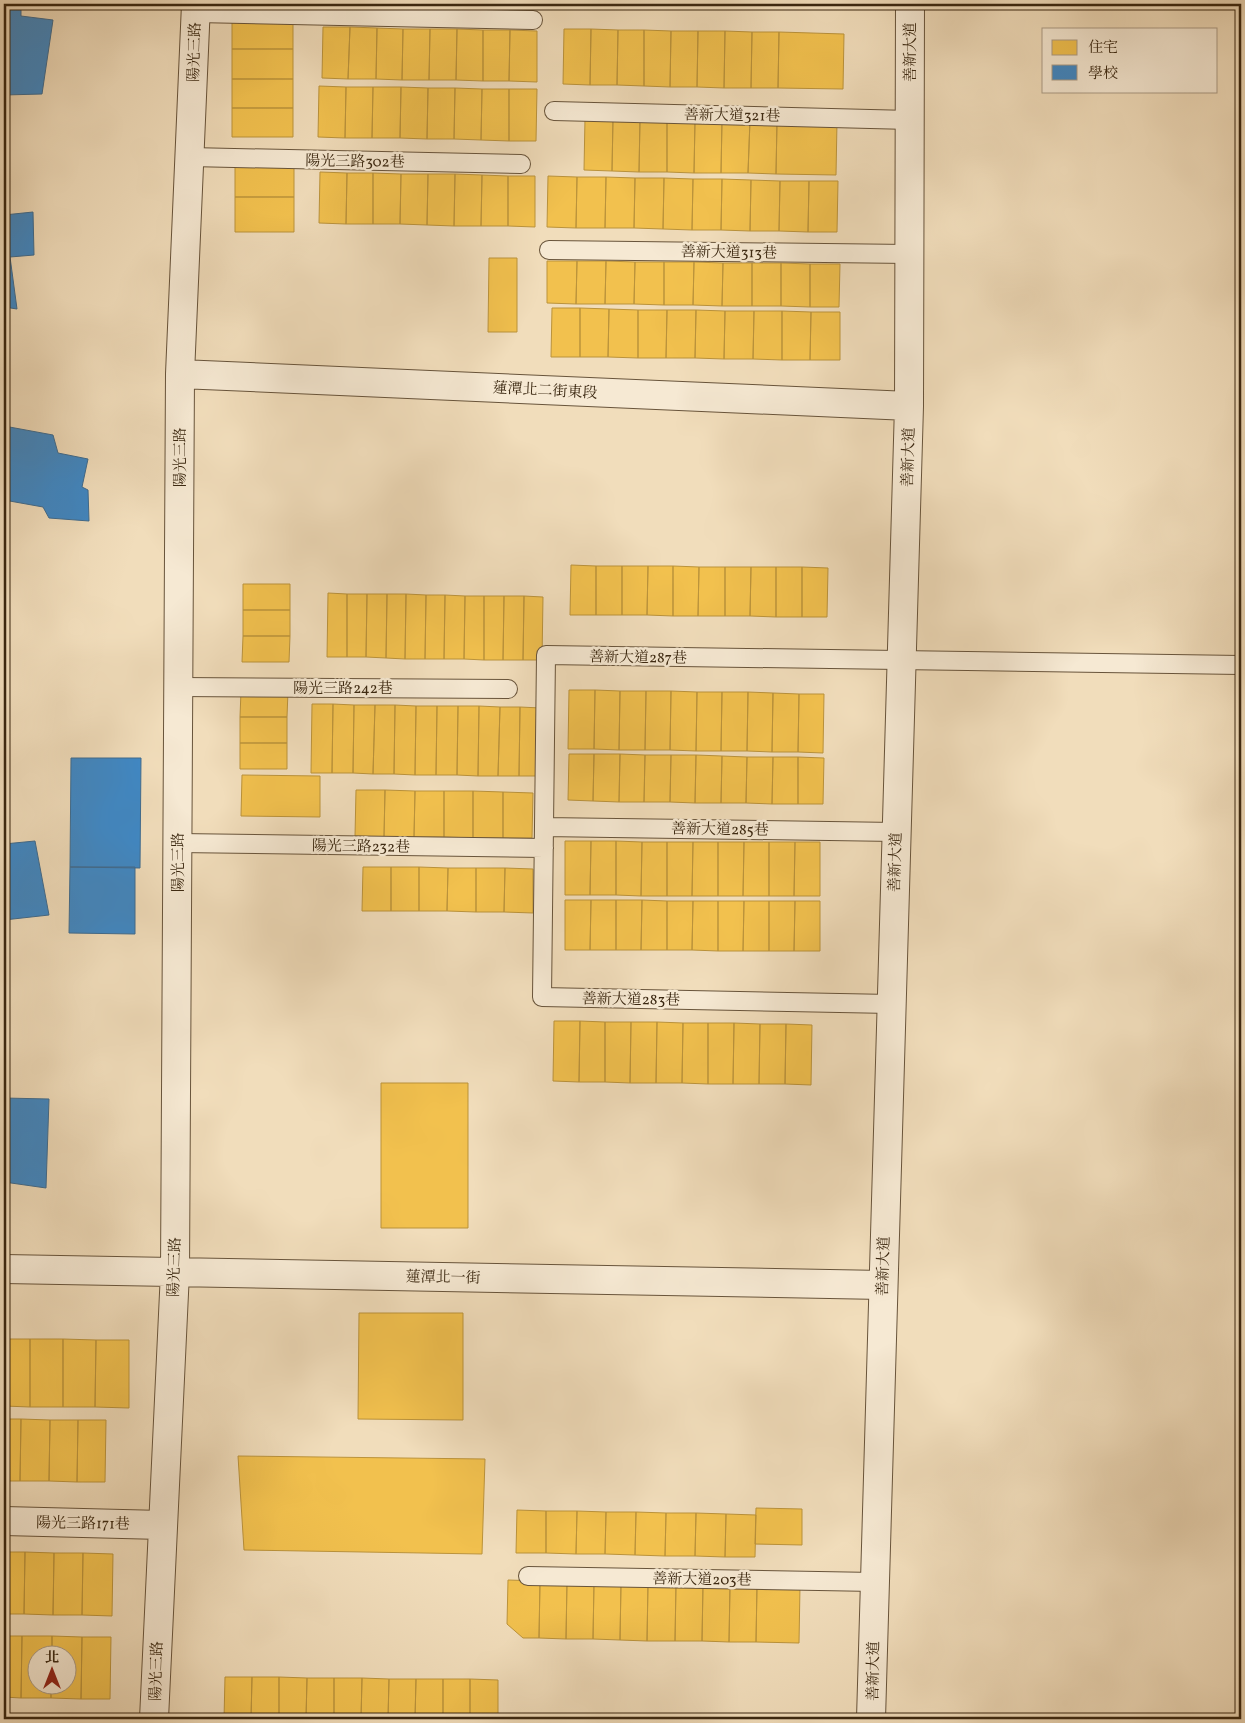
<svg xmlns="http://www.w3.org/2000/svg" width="1245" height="1723" font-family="Vollkorn,'Noto Serif TC',serif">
	<rect width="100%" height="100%" fill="#f1ddbb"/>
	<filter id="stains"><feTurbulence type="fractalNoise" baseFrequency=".004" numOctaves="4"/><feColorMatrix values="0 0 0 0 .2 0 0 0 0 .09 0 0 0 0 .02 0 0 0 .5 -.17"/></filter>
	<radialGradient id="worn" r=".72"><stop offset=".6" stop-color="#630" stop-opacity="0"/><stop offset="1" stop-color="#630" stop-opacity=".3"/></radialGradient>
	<path fill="#f2c14e" stroke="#bb933b" d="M232,20H293V49H232Z
		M323,27H350L348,79L322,78Z
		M350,27L377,28L376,79H348Z
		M377,28L403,29L402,80L376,79Z
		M403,29H430L429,80H402Z
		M430,29H457L456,80H429Z
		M457,29L483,30V81L456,80Z
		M564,29H591L590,85L563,84Z
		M591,29L618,30L617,85H590Z
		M483,30H510L509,81H483Z
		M510,30L537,31V82L509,81Z
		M618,30H644V86L617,85Z
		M644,30L671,31L670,87L644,86Z
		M671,31H698L697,87H670Z
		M698,31H725L724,88L697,87Z
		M725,31L752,32L751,88H724Z
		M752,32H779L778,88H751Z
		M779,32L844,34L843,89L778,88Z
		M232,49H293V79H232Z
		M232,79H293V108H232Z
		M319,86L346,87L345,138L318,137Z
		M346,87H373L372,138H345Z
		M373,87H401L400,138H372Z
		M401,87L428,88L427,139L400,138Z
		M428,88H455L454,139H427Z
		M455,88L482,89L481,140L454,139Z
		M482,89H509V141L481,140Z
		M509,89H537L536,141H509Z
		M232,108H293V137H232Z
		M585,118H613L612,171L584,170Z
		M613,118L640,119L639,172L612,171Z
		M640,119H667V172H639Z
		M667,119L695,120L694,173L667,172Z
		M695,120H722L721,173H694Z
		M722,120H750L748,173H721Z
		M750,120L777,121L776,174L748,173Z
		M777,121L837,122L836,175L776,174Z
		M235,163H294V197H235Z
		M320,172L347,173L346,224L319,223Z
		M347,173H373V224H346Z
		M373,173L401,174L400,224H373Z
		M401,174H428L427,225L400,224Z
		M428,174H455L454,226L427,225Z
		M455,174L482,175L481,226H454Z
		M482,175L508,176V226H481Z
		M508,176H535V227L508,226Z
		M548,176L577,177L576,228L547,227Z
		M577,177H606L605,228H576Z
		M606,177L635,178L634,228H605Z
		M635,178H664L663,229L634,228Z
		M664,178L693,179L692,230L663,229Z
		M693,179H722L721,230H692Z
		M722,179L751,180L750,231L721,230Z
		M751,180L780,181L779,231H750Z
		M780,181H809L808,232L779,231Z
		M809,181H838L837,232H808Z
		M235,197H294V232H235Z
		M489,258H517V332H488Z
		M547,261H577L576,304L547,303Z
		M577,261H606L605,304H576Z
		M606,261L635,262L634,304H605Z
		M635,262H664V305L634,304Z
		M664,262H694L693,305H664Z
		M694,262L723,263L722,306L693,305Z
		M723,263H752V306H722Z
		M752,263H781V306H752Z
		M781,263L810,264V307L781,306Z
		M810,264H840L839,307H810Z
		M552,308H580V357H551Z
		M580,308L609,309L608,357H580Z
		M609,309L638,310V358L608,357Z
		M638,310H667L666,358H638Z
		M667,310H696L695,358H666Z
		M696,310L725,311L724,359L695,358Z
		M725,311H754L753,359H724Z
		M754,311H782V360L753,359Z
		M782,311L811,312L810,360H782Z
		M811,312H840V360H810Z
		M571,565L596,566V615H570Z
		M596,566H622V615H596Z
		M622,566H648L647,615H622Z
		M648,566H673V616L647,615Z
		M673,566L699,567L698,616H673Z
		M699,567H725V616H698Z
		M725,567H751L750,616H725Z
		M751,567H776V617L750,616Z
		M776,567H802V617H776Z
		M802,567L828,568L827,617H802Z
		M243,584H290V610H243Z
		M328,593L347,594V657H327Z
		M347,594H367L366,657H347Z
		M367,594H387L386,658L366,657Z
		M387,594H406L405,659L386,658Z
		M406,594L426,595L425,659H405Z
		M426,595H445L444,659H425Z
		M445,595L465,596L464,659H444Z
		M465,596H484V660L464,659Z
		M484,596H504L503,660H484Z
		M504,596H524L523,660H503Z
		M524,596L543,597L542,660H523Z
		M243,610H290V636H243Z
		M243,636H290L289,662H242Z
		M569,690H595L594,749H568Z
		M595,690L620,691L619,750L594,749Z
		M241,691H288L287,717H240Z
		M620,691H646L645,750H619Z
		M646,691H671L670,750H645Z
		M671,691L697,692L696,751L670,750Z
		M697,692H722L721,751H696Z
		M722,692H748L747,751H721Z
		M748,692L773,693L772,752L747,751Z
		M773,693L799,694L798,752H772Z
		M799,694H824L823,753L798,752Z
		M312,704H333L332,773H311Z
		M333,704L354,705L353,773H332Z
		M354,705H375L373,774L353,773Z
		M375,705H395L394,774H373Z
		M395,705L416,706L415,775L394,774Z
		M416,706H437L436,775H415Z
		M437,706H458L457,775H436Z
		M458,706H479L478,776L457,775Z
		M479,706L500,707L498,776H478Z
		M500,707H520L519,776H498Z
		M520,707L541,708L540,776H519Z
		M240,717H287V743H240Z
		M240,743H287V769H240Z
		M569,754H594L593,801L568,800Z
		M594,754H620L619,802L593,801Z
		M620,754L645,755L644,802H619Z
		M645,755H671L670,802H644Z
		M671,755H696L695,803L670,802Z
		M696,755L722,756L721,803H695Z
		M722,756L747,757L746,803H721Z
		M747,757H773L772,804L746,803Z
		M773,757H798V804H772Z
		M798,757L824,758L823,804H798Z
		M242,775L320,776V817L241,816Z
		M356,790H385L384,837L355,836Z
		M385,790L415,791L414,837H384Z
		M415,791H444V837H414Z
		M444,791H473V838L444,837Z
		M473,791L503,792V838H473Z
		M503,792L533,793L532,838H503Z
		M565,841H591L590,895H565Z
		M591,841H616V895H590Z
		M616,841L642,842L641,896L616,895Z
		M642,842H667V896H641Z
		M667,842H693L692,896H667Z
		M693,842H718V896H692Z
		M718,842H744L743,896H718Z
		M744,842H769V896H743Z
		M769,842H795L794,896H769Z
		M795,842H820V896H794Z
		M363,867H391V911H362Z
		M391,867H419V911H391Z
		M419,867L448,868L447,911H419Z
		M448,868H476V912L447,911Z
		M476,868H505L504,912H476Z
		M505,868L533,869V913L504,912Z
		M565,900H591L590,950H565Z
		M591,900H616V950H590Z
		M616,900H642L641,950H616Z
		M642,900L667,901V950H641Z
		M667,901H693L692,950H667Z
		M693,901H718V951L692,950Z
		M718,901H744L743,951H718Z
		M744,901H769V951H743Z
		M769,901H795L794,951H769Z
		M795,901H820V951H794Z
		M554,1021H580L579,1082L553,1081Z
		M580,1021L605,1022V1082H579Z
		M605,1022H631L630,1083L605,1082Z
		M631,1022H657L656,1083H630Z
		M657,1022L683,1023L682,1083H656Z
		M683,1023H708V1084L682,1083Z
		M708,1023H734L733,1084H708Z
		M734,1023L760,1024L759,1084H733Z
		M760,1024H786L785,1084H759Z
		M786,1024L812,1025L811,1085L785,1084Z
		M381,1083H468V1228H381Z
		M359,1313H463V1420L358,1419Z
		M4,1339H30V1407L4,1406Z
		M30,1339H63V1407H30Z
		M63,1339L96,1340L95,1407H63Z
		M96,1340H129V1408L95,1407Z
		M4,1419H21L20,1481H4Z
		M21,1419L50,1420L49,1481H20Z
		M50,1420H78L77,1482L49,1481Z
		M78,1420H106L105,1482H77Z
		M238,1456L485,1459L482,1554L244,1550Z
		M756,1508L802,1509V1545L755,1544Z
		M517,1510L546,1511V1553H516Z
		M546,1511H577L576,1554L546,1553Z
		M577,1511L606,1512L605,1554H576Z
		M606,1512H636L635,1555L605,1554Z
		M636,1512L666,1513L665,1556L635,1555Z
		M666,1513H696L695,1556H665Z
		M696,1513L726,1514L725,1557L695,1556Z
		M726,1514L756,1515L755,1557H725Z
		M4,1552H25L24,1614H4Z
		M25,1552L54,1553L53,1615L24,1614Z
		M54,1553H83L82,1615H53Z
		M83,1553L113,1554L112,1616L82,1615Z
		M508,1580L540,1581L539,1638H523L507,1624Z
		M540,1581H567L566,1639L539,1638Z
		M567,1581L594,1582L593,1639H566Z
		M594,1582L621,1583L620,1640L593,1639Z
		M621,1583H648L647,1641L620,1640Z
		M648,1583L676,1584L675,1641H647Z
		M676,1584H703L702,1641H675Z
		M703,1584L730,1585L729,1642L702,1641Z
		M730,1585H757L756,1642H729Z
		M757,1585L800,1586L799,1643L756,1642Z
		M4,1636H22L21,1698L4,1697Z
		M22,1636H52V1656H38V1686H51V1698H21Z
		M52,1636L82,1637L81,1699L51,1698V1686H68V1656H52Z
		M82,1637H111L110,1699H81Z
		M225,1677H252L251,1719H224Z
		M252,1677H279V1719H251Z
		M279,1677L307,1678L306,1719H279Z
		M307,1678H334V1719H306Z
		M334,1678H362L361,1719H334Z
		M362,1678L389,1679L388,1719H361Z
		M389,1679H416L415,1719H388Z
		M416,1679H443V1719H415Z
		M443,1679H470V1719H443Z
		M470,1679L498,1680V1719H470Z"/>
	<path fill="#3f88c5" stroke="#3e6b8f" d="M4,4H21V16L53,20L42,94L4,95Z
		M33,212L34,255L10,257L17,309L4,307V215Z
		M4,426L53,435L58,453L88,459L82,487L88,490L89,521L49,518L43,507L4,500Z
		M71,758H141L140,868L70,867Z
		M35,841L49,915L4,920V844Z
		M70,867H135V934L69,933Z
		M4,1098L49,1099L46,1188L4,1182Z"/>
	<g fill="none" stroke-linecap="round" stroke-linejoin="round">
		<defs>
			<path id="service" d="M196,13L533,20
				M554,111L910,120
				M190,157L521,164
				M549,250L909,254
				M178,687L508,689
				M544,827L896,832
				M178,843L544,848
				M891,1004L542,997L546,655L1241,665
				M528,1576L875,1582"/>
			<path id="minor" d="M180,374L909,406
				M4,1269L883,1285
				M4,1521L162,1525
				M154,1719L175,1272L180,374L196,4
				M871,1719L909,406L910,4"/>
		</defs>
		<use href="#service" stroke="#68543b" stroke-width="20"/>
		<use href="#minor" stroke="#68543b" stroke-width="30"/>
		<use href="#service" stroke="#f6e9d3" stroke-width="18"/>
		<use href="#minor" stroke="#f6e9d3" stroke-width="28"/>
	</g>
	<g text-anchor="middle" stroke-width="5" stroke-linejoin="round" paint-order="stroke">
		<g font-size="15" fill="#3a2710" stroke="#f6e9d3">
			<text transform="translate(194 52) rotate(-88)" y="5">陽光三路</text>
			<text transform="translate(910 52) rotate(-90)" y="5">善新大道</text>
			<text transform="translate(732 115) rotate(1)" y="5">善新大道321巷</text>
			<text transform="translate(355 161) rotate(1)" y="5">陽光三路302巷</text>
			<text transform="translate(729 252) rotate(1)" y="5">善新大道313巷</text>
			<text transform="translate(545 390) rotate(3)" y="5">蓮潭北二街東段</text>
			<text transform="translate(180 457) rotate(-90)" y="5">陽光三路</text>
			<text transform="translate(908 457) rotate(-88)" y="5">善新大道</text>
			<text transform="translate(638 657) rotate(1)" y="5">善新大道287巷</text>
			<text x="343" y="693">陽光三路242巷</text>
			<text transform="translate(720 829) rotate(1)" y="5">善新大道285巷</text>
			<text transform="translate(361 846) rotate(1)" y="5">陽光三路232巷</text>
			<text transform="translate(178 862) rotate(-90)" y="5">陽光三路</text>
			<text transform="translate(895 862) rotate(-88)" y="5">善新大道</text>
			<text transform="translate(631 999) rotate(1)" y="5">善新大道283巷</text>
			<text transform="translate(883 1266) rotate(-88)" y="5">善新大道</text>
			<text transform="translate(174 1267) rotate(-88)" y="5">陽光三路</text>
			<text transform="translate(443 1277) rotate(1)" y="5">蓮潭北一街</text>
			<text transform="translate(83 1523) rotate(1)" y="5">陽光三路171巷</text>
			<text transform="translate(702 1579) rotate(1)" y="5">善新大道203巷</text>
			<text transform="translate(156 1671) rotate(-88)" y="5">陽光三路</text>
			<text transform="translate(873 1671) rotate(-89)" y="5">善新大道</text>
		</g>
	</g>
	<rect width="1245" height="1723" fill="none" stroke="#f1ddbb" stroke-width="20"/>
	<rect x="5" y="5" width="1235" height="1713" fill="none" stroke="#3a2710" stroke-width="2.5"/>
	<rect x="10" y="10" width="1225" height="1703" fill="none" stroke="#3a2710"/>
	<rect x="1042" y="28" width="175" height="65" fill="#f6e9d3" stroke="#ab9b85"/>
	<rect x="1052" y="40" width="25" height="15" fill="#f2c14e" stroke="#ab9b85"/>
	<text x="1088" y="52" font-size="15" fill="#3a2710">住宅</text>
	<rect x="1052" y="65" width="25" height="15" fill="#3f88c5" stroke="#ab9b85"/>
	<text x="1088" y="78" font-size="15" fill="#3a2710">學校</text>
	<g transform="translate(52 1670)"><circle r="24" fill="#f6e9d3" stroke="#ab9b85"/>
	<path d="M0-4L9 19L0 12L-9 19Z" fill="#8f2418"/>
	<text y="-8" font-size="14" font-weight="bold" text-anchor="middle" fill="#3a2710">北</text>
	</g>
	<rect width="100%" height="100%" filter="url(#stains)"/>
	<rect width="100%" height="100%" fill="url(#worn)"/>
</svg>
